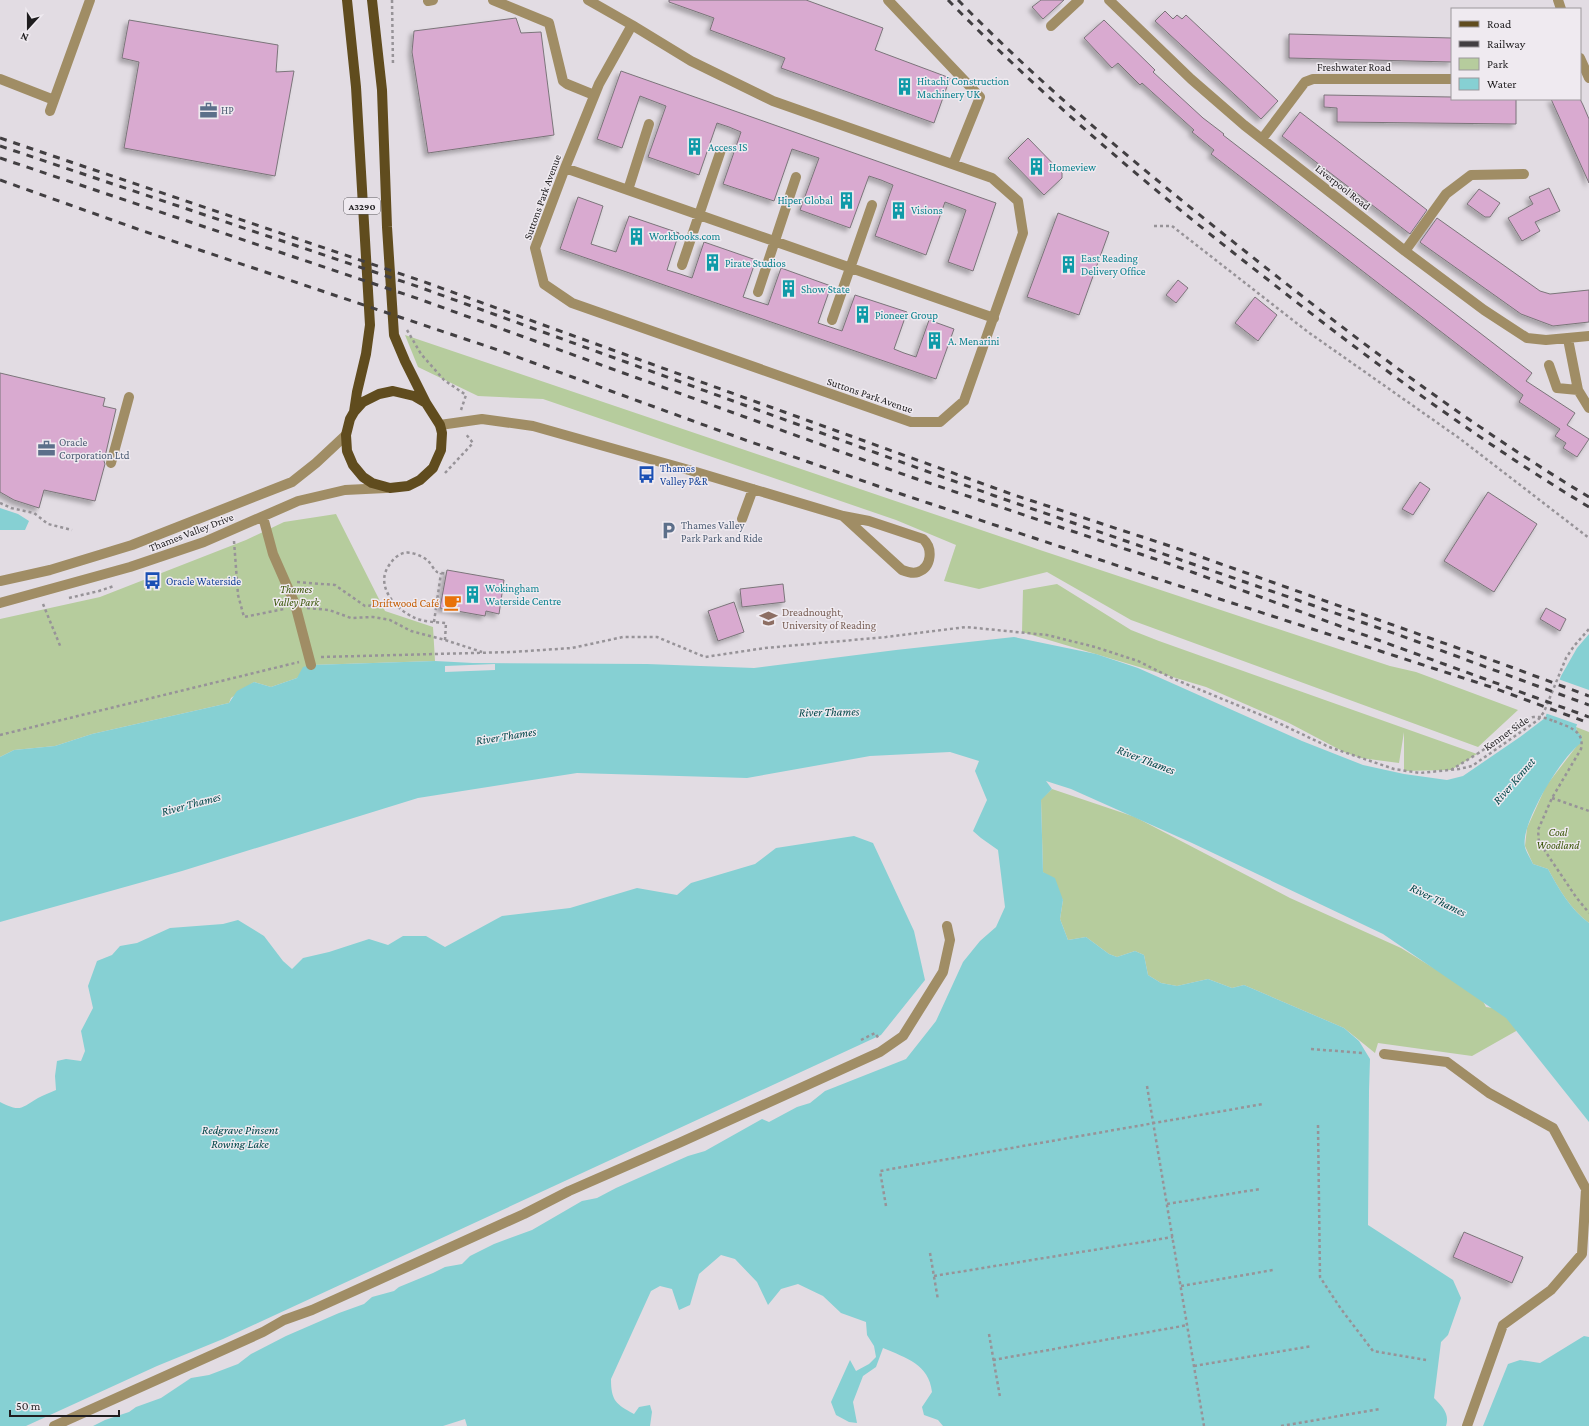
<svg xmlns="http://www.w3.org/2000/svg" width="1589" height="1426" font-family="'Crimson Pro',serif">
	<defs>
		<filter id="shadow"><feDropShadow dx="-3.5" dy="3.5" stdDeviation="2" flood-color="#0004"/></filter>
	</defs>
	<rect width="100%" height="100%" fill="#e2dce3"/>
	<path fill="#b6cc9d" d="M405,335L1040,550L1390,666L1416,672L1518,710L1478,747L1131,620L1047,572L979,589L944,581L956,545L896,520L543,399L478,396L418,367Z
		M336,514L385,611L433,627L435,661L311,665L297,678L271,687L254,682L231,698L229,703L92,734L55,746L14,750L0,757V619L100,597L246,540L284,522Z
		M1057,584L1131,630L1159,641L1477,754L1451,770L1404,771V732L1399,763L1361,758L1344,752L1289,723L1206,687L1022,632L1023,590Z
		M1576,727L1589,732V923C1570,909 1559,889 1548,869L1533,864L1525,846L1527,828L1546,786L1576,747L1577,732Z
		M1052,789L1135,817L1290,898L1401,948L1481,997L1486,1007L1506,1010L1525,1026L1472,1056L1378,1043L1375,1053L1344,1028L1244,985L1232,988L1208,979L1177,986L1161,983L1148,975L1144,955L1135,951L1117,957L1109,954L1086,937L1068,940L1060,919L1063,900L1043,872L1041,799Z"/>
	<path fill="#86d0d3" d="M0,508L18,514L29,521L25,530H0Z
		M1589,634V696L1576,727L1577,732L1582,736L1581,743C1562,756 1520,824 1525,847C1526,852 1531,859 1533,864L1548,869C1559,889 1570,909 1589,923V1122L1506,1018L1383,934L1192,843L1071,789L1046,781L1052,789L1041,800L1043,872L1055,878L1063,900L1060,919L1068,940L1086,937L1109,954L1117,957L1135,951L1144,955L1148,975L1161,983L1177,986L1208,979L1232,988L1244,985L1344,1028L1359,1041L1370,1059L1369,1091L1368,1225L1453,1280L1461,1298L1448,1335L1441,1342L1434,1398C1442,1406 1450,1414 1446,1426H943L938,1420L924,1415L922,1407L932,1392C929,1364 906,1358 883,1348L876,1367L863,1376L853,1402L857,1423L849,1422L836,1415L831,1402L850,1360L856,1371L869,1364L876,1357L874,1346L867,1335L866,1322L841,1313L823,1296L798,1284L781,1289L768,1305L757,1282L735,1259L721,1255L699,1274L690,1305L679,1310L672,1289L660,1286L651,1291L611,1379C611,1401 616,1404 634,1414L639,1407L650,1405L652,1412L650,1426H467L465,1419L443,1426H93L105,1420L129,1412L136,1407L161,1398L191,1378L209,1375L238,1364L251,1354L286,1336L339,1313L364,1304L372,1297L394,1291L399,1287L433,1273L445,1267L462,1264L470,1256L494,1244L532,1230L582,1201L597,1198L616,1188L688,1156L705,1151L762,1119L769,1122L797,1107L810,1103L825,1091L906,1059L936,1021L963,962L980,941L996,927L1005,907L998,850L981,838L973,831L987,800L975,771L979,761L950,752L870,756L747,778L577,773L418,798L182,871L0,922V757L14,750L55,746L92,734L229,703L237,691L254,682L271,687L297,678L303,667L311,665L435,661L473,663L647,664L754,668L896,650L1014,637L1096,654L1138,668L1302,741L1363,765L1404,774L1447,780L1463,776L1520,737L1545,718L1561,676L1577,648Z
		M854,836L873,843L914,931L925,980L881,1035L223,1339L157,1366L26,1426H0V1102C20,1112 20,1109 38,1098C43,1095 50,1093 56,1090L55,1076L57,1061L66,1059L81,1061L85,1051L81,1031L93,1008L88,986L97,961L112,955L120,946L137,943L170,928L223,924L238,920L264,936L283,961L292,969L303,958L329,952L369,939L388,945L403,936H426L445,947L502,916L570,908L637,888L677,895L691,883L755,864L776,848Z
		M1584,1336L1589,1337V1426H1483L1508,1364L1520,1360L1540,1363Z"/>
	<path fill="#e2dce3" d="M495,664V670L445,672V666Z
		M1558,679L1589,690V701L1579,725L1545,713Z"/>
	<path fill="#d9aad0" stroke="#7b757a" filter="url(#shadow)" d="M669,0H806L883,28L875,50L950,78L934,123L781,68L785,58L710,30L714,18L669,2Z
		M1041,0H1064L1043,19L1032,7Z
		M1165,11L1173,19L1177,15L1182,19L1186,15L1278,101L1261,119L1155,21Z
		M516,18L521,33L541,32L554,135L428,153L412,52L414,31Z
		M129,20L278,45L276,72L294,71L275,176L124,148L139,62L122,58Z
		M1104,20L1155,70L1153,72L1203,118L1224,134L1223,135L1532,373L1526,381L1575,413L1567,425L1589,439L1577,457L1563,448L1566,443L1555,436L1560,429L1519,402L1523,395L1211,154L1214,150L1192,132L1194,130L1142,83L1140,85L1118,63L1112,68L1084,38Z
		M1289,34L1452,38V62L1289,58Z
		M621,71L996,203L973,271L948,262L966,210L945,202L926,255L875,236L893,185L881,180L869,176L850,228L800,210L819,158L792,149L774,201L723,184L741,132L729,127L717,123L699,175L648,157L666,106L640,96L622,148L597,139Z
		M1324,95L1452,97V99H1516V124L1337,122V108L1324,107Z
		M1551,99H1580L1583,105L1589,119V183Z
		M1300,112L1427,210L1410,234L1282,136Z
		M1028,138L1062,173V178L1044,195L1008,158Z
		M1549,188L1560,211L1535,222L1540,231L1522,241L1508,218L1533,204L1529,197Z
		M1479,189L1500,203L1490,217H1485L1467,204Z
		M578,197L603,206L591,244L616,252L629,216L679,233L667,270L680,274L692,278L704,242L756,260L743,297L768,305L781,268L831,286L818,323L842,331L855,295L907,312L894,349L904,353L916,357L929,320L954,329L936,379L560,249Z
		M1058,213L1109,232L1079,315L1027,297Z
		M1437,218L1540,291L1550,294L1589,290V322L1553,326L1521,314L1421,243L1420,242Z
		M1178,280L1188,288L1176,303L1166,295Z
		M1255,297L1277,315L1258,341L1235,323Z
		M0,373L105,398L103,406L116,409L104,461L105,464L95,501L44,490L39,508L14,500L0,492Z
		M1420,482L1430,489L1413,515L1402,509Z
		M1488,492L1537,524L1494,592L1444,561Z
		M447,570L504,580L499,614L486,611L485,616L440,608Z
		M783,584L785,602L742,607L740,589Z
		M734,602L744,632L718,641L708,611Z
		M1546,608L1566,619L1560,631L1540,619Z
		M1464,1232L1523,1257L1512,1283L1453,1257Z"/>
	<g fill="none" stroke-linecap="round" stroke-linejoin="round">
		<path stroke="#979398" stroke-width="2.5" stroke-dasharray="3 3" stroke-linecap="butt" d="M392,0L393,66
			M1154,226H1172L1308,332L1459,438L1589,538
			M407,330L421,354L444,380L466,395L461,410
			M445,473L473,443L465,433
			M0,503L11,508L34,513L48,524L72,530
			M234,541L238,595L244,617L284,609
			M297,582L335,585L365,606L395,604
			M69,598L99,591L114,586
			M43,604L61,648
			M307,608L329,610L351,618L373,617L390,620L411,631L445,640L482,652
			M434,622L441,573
			M445,640L446,623C436,622 422,622 413,617C394,608 374,584 390,564C393,559 399,554 404,553C411,551 422,556 427,560C431,563 433,569 437,572C439,573 443,573 446,574
			M321,657L512,652L572,648L623,637H657L705,657L765,648L886,637L966,627L1047,635L1095,647L1138,661L1174,679L1266,717L1329,747L1394,769L1420,773L1459,769L1472,766L1538,720L1544,712L1566,658L1574,646L1589,629
			M1554,721C1568,727 1585,730 1581,749L1552,798L1538,830L1539,842L1576,897L1589,913
			M0,735L299,662
			M1451,770L1477,754
			M1552,798L1589,811
			M861,1040L875,1033L879,1039
			M1311,1049L1363,1053
			M1147,1086L1204,1426
			M1318,1125L1320,1277L1341,1309L1373,1351L1426,1360
			M1167,1204L1260,1189
			M886,1206L880,1171L1263,1104
			M930,1253L938,1300
			M934,1276L1173,1237
			M1181,1286L1273,1270
			M989,1334L1000,1397
			M993,1360L1188,1325
			M1194,1366L1312,1346
			M1281,1426L1380,1409"/>
		<path stroke="#a08d65" stroke-width="10" d="M493,0L549,23L563,81L567,84L594,95
			M588,0L632,25L691,61L773,101L992,178L1018,201L1023,233L964,401L940,422H911L572,303L544,284L535,248L565,168L599,84L632,25
			M888,0L980,97L953,164
			M1109,0L1191,79L1244,125L1405,251L1484,310L1527,338L1546,340L1589,336
			M1558,0L1561,9
			M428,1L433,0
			M1051,26L1079,0
			M1580,58L1589,78
			M0,79L54,100
			M50,111L90,0
			M1262,139L1305,82L1313,79H1452
			M565,168L994,318
			M628,190L649,124
			M1405,251L1446,194L1471,175L1524,174
			M682,265L721,150
			M758,292L796,177
			M832,320L872,205
			M1568,339L1578,390L1589,408
			M1549,365L1557,388L1578,390
			M440,425L482,419L533,426L696,472L843,516
			M111,463L129,397
			M843,516L869,521L923,539C933,548 932,567 918,572C913,574 907,572 902,570Z
			M263,517L273,554L295,604L311,665
			M742,519L753,489
			M0,581L50,570L132,545L292,482L316,463L346,435
			M0,603L130,567L204,542L298,501L345,490L386,488
			M1384,1054L1447,1062L1489,1093L1553,1128L1586,1189L1582,1254L1551,1290L1503,1325L1467,1426
			M54,1426L263,1332L284,1320L312,1310L524,1214L569,1191L679,1143L880,1052L903,1036L943,972L950,940L947,926"/>
		<path stroke="#604c1e" stroke-width="10" d="M347,0L356,87L370,325L366,354L357,392L354,412
			M372,0L382,90L387,227L394,335L405,361L426,403L440,425L442,433L441,450L433,468L420,480L408,486L390,488L372,483L363,477L353,465L347,451L346,435L350,419L354,412L363,402L379,394L393,391L414,396L426,403"/>
		<path stroke="#423f42" stroke-width="3" stroke-dasharray="7 7" stroke-linecap="butt" d="M948,0C1047,101 1155,192 1267,279C1370,360 1476,439 1589,507
			M958,0C1046,90 1143,170 1241,248C1353,337 1466,423 1589,497
			M0,138L419,280L1014,495L1176,548L1500,663L1589,696
			M0,146L419,287L995,496L1399,635L1589,705
			M0,158L419,299L908,476L1170,564L1589,717
			M0,180L143,231L501,351L748,441L892,491L1158,579L1491,687L1589,723"/>
		<path stroke="#979398" stroke-width="2.5" stroke-dasharray="3 3" stroke-linecap="butt" d="M1477,754L1533,717H1542L1554,721"/>
	</g>
	<defs>
		<symbol id="building-bare" viewBox="-9 -9 18 18"><path d="M-4-6H4V6H1V3H-1V6H-4ZM-2.5-4.3h1.7v1.8h-1.7ZM.8-4.3h1.7v1.8H.8ZM-2.5-1h1.7V.8h-1.7ZM.8-1h1.7V.8H.8Z" fill="#0f9aa8" stroke="#efeaf0" stroke-width="2.5" paint-order="stroke"/></symbol>
		<symbol id="office-bare" viewBox="-9 -9 18 18"><path d="M-6-3h4V-5.5h4V-3h4V5H-6ZM-1-4.5V-3h2v-1.5ZM-6 0V1H6V0Z" fill="#5c6f8a" stroke="#efeaf0" stroke-width="2.5" paint-order="stroke"/></symbol>
		<symbol id="bus-bare" viewBox="-9 -9 18 18"><path d="M-5-6H5V4H4V6H2V4H-2V6H-4V4H-5ZM-3.5-4V0h7V-4ZM-3.5 1.2v1.5H-2V1.2ZM2 1.2v1.5H3.5V1.2Z" fill="#1a4fb4" stroke="#efeaf0" stroke-width="2.5" paint-order="stroke"/></symbol>
		<symbol id="parking-bare" viewBox="-9 -9 18 18"><path d="M-3.5-5.5H1a3.5 3.5 0 0 1 0 7H-1V5.5H-3.5ZM-1-3.4V-.6H.8a1.4 1.4 0 0 0 0-2.8Z" fill="#5c6f8a" stroke="#efeaf0" stroke-width="2.5" paint-order="stroke"/></symbol>
		<symbol id="cafe-bare" viewBox="-9 -9 18 18"><path d="M-5.5-4.5H6V0H3Q3 3.5 0 3.5H-2.5Q-5.5 3.5-5.5 0ZM3-3.2v2h1.7v-2ZM-6 4.5H4V6H-6Z" fill="#e8710a" stroke="#efeaf0" stroke-width="2.5" paint-order="stroke"/></symbol>
		<symbol id="university-bare" viewBox="-9 -9 18 18"><path d="M0-5L7-2L0 1L-7-2ZM-4 1L0 2.5L4 1V4Q0 6-4 4Z" fill="#8d6e63" stroke="#efeaf0" stroke-width="2.5" paint-order="stroke"/></symbol>
	</defs>
	<g fill-rule="evenodd">
		<use href="#building-bare" x="892" y="74" width="25" height="25"/>
		<use href="#office-bare" x="196" y="98" width="25" height="25"/>
		<use href="#building-bare" x="682" y="134" width="25" height="25"/>
		<use href="#building-bare" x="1024" y="154" width="25" height="25"/>
		<use href="#building-bare" x="834" y="188" width="25" height="25"/>
		<use href="#building-bare" x="886" y="198" width="25" height="25"/>
		<use href="#building-bare" x="624" y="224" width="25" height="25"/>
		<use href="#building-bare" x="700" y="250" width="25" height="25"/>
		<use href="#building-bare" x="1056" y="252" width="25" height="25"/>
		<use href="#building-bare" x="776" y="276" width="25" height="25"/>
		<use href="#building-bare" x="850" y="302" width="25" height="25"/>
		<use href="#building-bare" x="922" y="328" width="25" height="25"/>
		<use href="#office-bare" x="34" y="436" width="25" height="25"/>
		<use href="#bus-bare" x="634" y="462" width="25" height="25"/>
		<use href="#parking-bare" x="656" y="518" width="25" height="25"/>
		<use href="#bus-bare" x="140" y="568" width="25" height="25"/>
		<use href="#building-bare" x="460" y="582" width="25" height="25"/>
		<use href="#cafe-bare" x="440" y="590" width="25" height="25"/>
		<use href="#university-bare" x="756" y="606" width="25" height="25"/>
	</g>
	<g text-anchor="middle" stroke-width="3" stroke-linejoin="round" paint-order="stroke">
		<rect fill="#efeaf0" stroke="#5d5a5e" stroke-width="1" x="344" y="198" width="36" height="16" rx="3"/>
		<g font-size="10" font-weight="bold" fill="#1f1d1f">
			<text x="362" y="210">A3290</text>
		</g>
		<g font-size="11" fill="#1f1d1f" stroke="#efeaf0">
			<text x="1354" y="71">Freshwater Road</text>
			<text transform="translate(1343 187) rotate(38)" y="4">Liverpool Road</text>
			<text transform="translate(542 197) rotate(-70)" y="4">Suttons Park Avenue</text>
			<text transform="translate(870 395) rotate(19)" y="4">Suttons Park Avenue</text>
			<text transform="translate(191 532) rotate(-21)" y="4">Thames Valley Drive</text>
			<text transform="translate(1506 733) rotate(-35)" y="4">Kennet Side</text>
		</g>
		<g font-size="11" fill="#0d838f" stroke="#efeaf0" text-anchor="start">
			<text x="917" y="85">Hitachi Construction<tspan x="917" dy="13">Machinery UK</tspan></text>
			<text x="708" y="151">Access IS</text>
			<text x="1049" y="171">Homeview</text>
			<text x="833" y="204" text-anchor="end">Hiper Global</text>
			<text x="911" y="214">Visions</text>
			<text x="649" y="240">Workbooks.com</text>
			<text x="1081" y="262">East Reading<tspan x="1081" dy="13">Delivery Office</tspan></text>
			<text x="725" y="267">Pirate Studios</text>
			<text x="801" y="293">Show State</text>
			<text x="875" y="319">Pioneer Group</text>
			<text x="948" y="345">A. Menarini</text>
			<text x="485" y="592">Wokingham<tspan x="485" dy="13">Waterside Centre</tspan></text>
		</g>
		<g font-size="11" fill="#4e5e75" stroke="#efeaf0" text-anchor="start">
			<text x="221" y="114">HP</text>
			<text x="59" y="446">Oracle<tspan x="59" dy="13">Corporation Ltd</tspan></text>
			<text x="681" y="529">Thames Valley<tspan x="681" dy="13">Park Park and Ride</tspan></text>
		</g>
		<g font-size="11" fill="#164399" stroke="#efeaf0" text-anchor="start">
			<text x="660" y="472">Thames<tspan x="660" dy="13">Valley P&amp;R</tspan></text>
			<text x="166" y="585">Oracle Waterside</text>
		</g>
		<g font-size="11" font-style="italic" fill="#395406" stroke="#efeaf0">
			<text x="296" y="593">Thames<tspan x="296" dy="13">Valley Park</tspan></text>
			<text x="1558" y="836">Coal<tspan x="1558" dy="13">Woodland</tspan></text>
		</g>
		<g font-size="11" fill="#c56008" stroke="#efeaf0" text-anchor="end">
			<text x="439" y="607">Driftwood Café</text>
		</g>
		<g font-size="11" fill="#785e54" stroke="#efeaf0" text-anchor="start">
			<text x="782" y="616">Dreadnought,<tspan x="782" dy="13">University of Reading</tspan></text>
		</g>
		<g font-size="12" font-style="italic" fill="#004649" stroke="#efeaf0">
			<text transform="translate(829 712) rotate(-1)" y="4">River Thames</text>
			<text transform="translate(506 736) rotate(-9)" y="4">River Thames</text>
			<text transform="translate(1146 760) rotate(21)" y="4">River Thames</text>
			<text transform="translate(1514 781) rotate(-49)" y="4">River Kennet</text>
			<text transform="translate(191 804) rotate(-15)" y="4">River Thames</text>
			<text transform="translate(1438 900) rotate(26)" y="4">River Thames</text>
			<text x="240" y="1134">Redgrave Pinsent<tspan x="240" dy="14">Rowing Lake</tspan></text>
		</g>
	</g>
	<rect x="1451" y="8" width="130" height="92" fill="#efeaf0" stroke="#9c989c"/>
	<rect x="1459" y="21" width="20" height="6" fill="#604c1e" stroke="#9c989c"/>
	<text x="1487" y="28" font-size="12" fill="#1f1d1f">Road</text>
	<rect x="1459" y="41" width="20" height="6" fill="#423f42" stroke="#9c989c"/>
	<text x="1487" y="48" font-size="12" fill="#1f1d1f">Railway</text>
	<rect x="1459" y="58" width="20" height="12" fill="#b6cc9d" stroke="#9c989c"/>
	<text x="1487" y="68" font-size="12" fill="#1f1d1f">Park</text>
	<rect x="1459" y="78" width="20" height="12" fill="#86d0d3" stroke="#9c989c"/>
	<text x="1487" y="88" font-size="12" fill="#1f1d1f">Water</text>
	<g transform="translate(28 28) rotate(201)" stroke="#efeaf0" stroke-width="3" paint-order="stroke">
	<path d="M0-3L7 15L0 10L-7 15Z" fill="#1f1d1f"/>
	<text y="-6" font-size="11" font-weight="bold" text-anchor="middle" fill="#1f1d1f">N</text>
	</g>
	<path d="M10 1410v6h109v-6" fill="none" stroke="#1f1d1f" stroke-width="2"/>
	<text x="16" y="1410" font-size="12" fill="#1f1d1f" stroke="#efeaf0" stroke-width="3" paint-order="stroke">50 m</text>
</svg>
